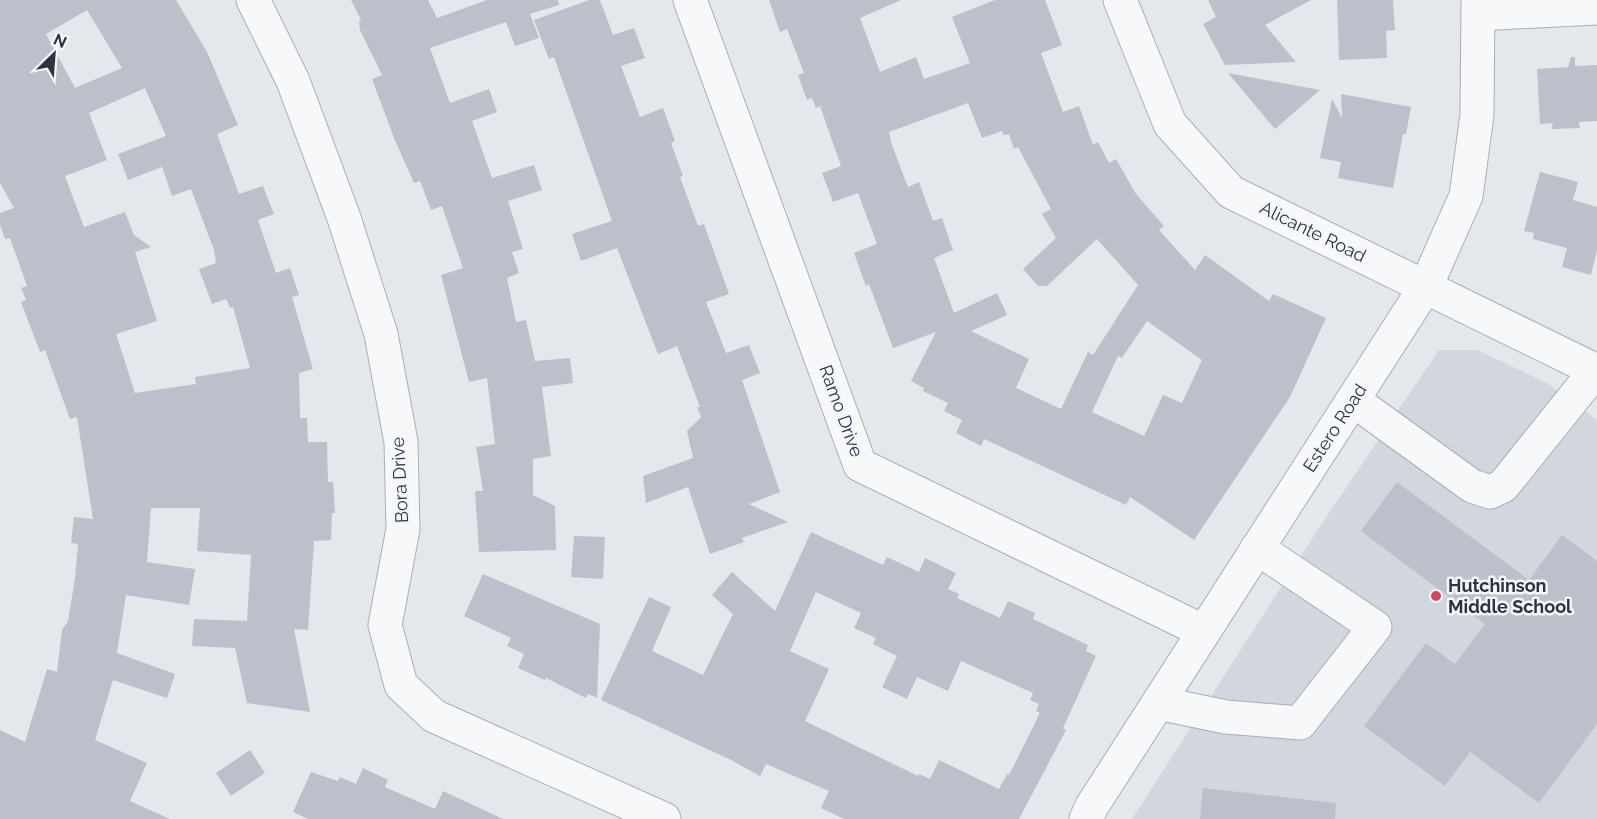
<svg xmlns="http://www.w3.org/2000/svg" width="1597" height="819" font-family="Raleway,sans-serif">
	<rect width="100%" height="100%" fill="#e4e7ec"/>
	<path fill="#d2d6de" d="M1439,350H1477L1547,383L1597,420V819H1132L1321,525Z"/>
	<path fill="#bbc0ca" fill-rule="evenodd" d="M0,0H176L207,52L238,125L217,134L239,194L263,186L274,214L258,220L276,273L290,268L299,295L292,297L313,369L299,373L300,418H307L308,442H327L328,482H333L335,513H332L331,540L314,541L308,630L294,629L310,712L247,703L235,648L192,646L194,619L247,621L251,555L197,551L200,508H151L147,562L195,569L189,605L126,595L117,653L175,674L167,698L113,680L95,740L147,763L130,801L170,819H0V730L25,742L47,669L57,672L62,630L68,621L75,578L78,544L71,543L74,517L93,519L77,417L70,419L45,350L40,352L21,302L26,300L21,288L27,286L10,238L5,239L0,225V213L14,208L0,183ZM87,10L122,68L75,88L46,34ZM145,88L166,136L118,154L128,180L162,167L172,196L191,189L214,250L216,263L199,269L212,304L226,299L230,308L233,307L250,368L195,377L196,384L135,393L116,334L157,321L135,252L151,247L134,235L125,212L84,227L65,176L107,160L89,113Z
		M351,0H428L437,18L487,0H558L559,5L530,14L539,38L515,46L506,22L430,48L450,103L489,89L497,112L472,121L492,178L534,165L542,190L508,201L523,249L512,252L519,273L507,278L516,322L526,320L535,361L570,358L573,383L542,387L551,456L533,459V495L555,506L556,550L479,552L475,491H483L476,447L495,444L487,378L469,382L441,275L463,268L442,206L431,210L420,181L414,183L394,138L372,79L382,75L360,30L359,21L361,20Z
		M589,0H600L613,35L634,28L645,58L621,66L640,117L663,108L675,141L671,143L683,176L680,177L698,226L704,224L729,294L706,302L726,353L749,345L760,373L742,380L780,492L749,504L788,522L742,538L744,542L710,554L688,487L646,503L643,476L693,458L687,431L701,417L697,407H700L677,346L658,354L617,248L581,261L572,234L612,221L554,57L549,59L534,20Z
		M769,0H901L860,18L880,72L916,57L924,79L970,63L952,17L995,0H1045L1062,45L1041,53L1063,112L1079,106L1093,145L1098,142L1109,163L1116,159L1136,194L1164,226L1159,230L1195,270L1205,255L1269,301L1273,294L1326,318L1290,397L1194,540L1130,497L1126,505L984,439L981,446L956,433L962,420L944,411L948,403L923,391L924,388L911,381L936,332L893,348L869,284L866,286L854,253L877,244L858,193L833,202L822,173L841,166L820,106L816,108L812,98L807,100L798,75L804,73L787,29L780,32ZM968,103L982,138L1002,131L1004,135L1009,134L1014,149L1018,147L1051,209L1042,214L1056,238L1023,269L1038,286H1047L1097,239L1138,285L1093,355L1088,352L1061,409L1016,388L1029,359L971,331L1007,315L997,293L954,313L934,258L953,250L942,218L933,221L919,182L908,187L892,145L889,132ZM1147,321L1202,360L1182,403L1163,395L1144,436L1092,412L1118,356L1122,358Z
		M1208,0H1311L1265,25L1296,62L1225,65L1203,24L1216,17Z
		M1337,0H1393L1395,30L1386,31L1387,58L1339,60Z
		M1571,57H1575V66L1597,65V121L1579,122L1580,128L1551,129L1553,123L1540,124L1537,69L1568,67Z
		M1228,73L1320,90L1275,129Z
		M1341,94L1411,107L1406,134H1403L1393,188L1338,178L1341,162L1320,158L1332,99L1342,118Z
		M1540,172L1578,182L1573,200L1597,207V250L1591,275L1562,267L1567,248L1533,239L1534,233L1524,231Z
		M1397,482L1529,580L1562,535L1597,561V724L1539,803L1470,752L1445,786L1364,726L1426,643L1455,664L1485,624L1361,531Z
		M811,532L883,565L887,557L919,572L925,558L956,573L948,589L959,594L957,598L1000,618L1008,601L1035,613L1033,619L1088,645L1086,651L1096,656L1063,728L1066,730L1019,819H844L821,808L829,791L766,764L760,776L731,760L601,700L649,597L671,607L652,651L703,675L733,614L712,595L732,572L775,611ZM816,592L861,613L854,628L876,638L873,644L897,656L882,687L907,699L917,677L948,691L961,661L1033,693L1030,700L1039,704L1036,711L1040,713L1009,775L1007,774L999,789L939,760L930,779L919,774L918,776L805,721L829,669L790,651Z
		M574,536L605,537L603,579L571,577Z
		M483,574L600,624L597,698L588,694L586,698L546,678L545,680L518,668L524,654L507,646L511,638L464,616Z
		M250,750L265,773L231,796L216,773Z
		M363,768L388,780L385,787L435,809L443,791L503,819H308L293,812L311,772L338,781L340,777L356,784Z
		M1203,788L1336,803L1335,819H1200Z"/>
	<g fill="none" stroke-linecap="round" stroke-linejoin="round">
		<defs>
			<path id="minor" d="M253,0L293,81L344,218L381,334L401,442L403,529L385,625L401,685L434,716L664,819
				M690,0L860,465L1203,631
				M1120,0L1170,124L1231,192L1597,371
				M1478,14L1597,8
				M1353,400L1472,486L1490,492L1503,486L1596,370
				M1158,703L1226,717L1300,723L1375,627L1257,548
				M1086,819L1092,806L1426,286L1466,196L1477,115L1478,0"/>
		</defs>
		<use href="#minor" stroke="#a9aeb7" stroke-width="35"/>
		<use href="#minor" stroke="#f7f8fa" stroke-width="33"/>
	</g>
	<circle fill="#d1495b" stroke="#f4f6f9" stroke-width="2" cx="1436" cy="596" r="6"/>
	<g text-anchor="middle" stroke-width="5" stroke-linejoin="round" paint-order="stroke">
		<g font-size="18" fill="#2b3445" stroke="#f4f6f9">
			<text transform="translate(1313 232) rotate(26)" y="6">Alicante Road</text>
			<text transform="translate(841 411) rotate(70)" y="6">Ramo Drive</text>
			<text transform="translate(1335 428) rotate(-57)" y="6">Estero Road</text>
			<text transform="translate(400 480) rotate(-93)" y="6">Bora Drive</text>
		</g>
		<g font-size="18" font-weight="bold" fill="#2b3445" stroke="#f4f6f9" text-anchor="start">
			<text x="1448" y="592">Hutchinson<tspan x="1448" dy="21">Middle School</tspan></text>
		</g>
	</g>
	<g transform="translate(54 54) rotate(25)" stroke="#f4f6f9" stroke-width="4.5" paint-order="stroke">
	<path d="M0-4.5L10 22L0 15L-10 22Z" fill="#2b3445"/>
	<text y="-9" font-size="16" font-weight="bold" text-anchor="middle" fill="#2b3445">N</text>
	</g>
</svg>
